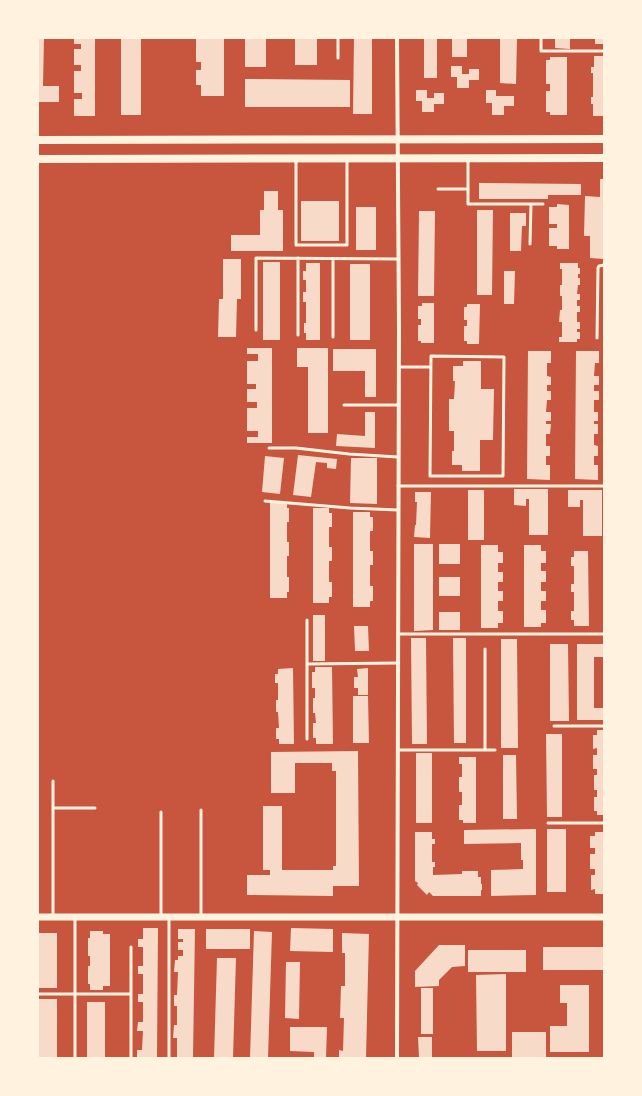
<svg xmlns="http://www.w3.org/2000/svg" width="642" height="1096" font-family="Figtree,sans-serif">
	<rect width="100%" height="100%" fill="#c8553d"/>
	<path fill="#f7dbc8" d="M38,38H44L43,86H59V102H38Z
		M74,38H95V116H74V99H82V93H74V71H81V65H74V49H81V44H74Z
		M121,38H141V115H121Z
		M196,38H224V96H201V85H196V70H201V62H196Z
		M245,38H266V67H245Z
		M295,38H317V65H295Z
		M354,38H372V114H353Z
		M424,38H437V78H424Z
		M452,38H467V57H452Z
		M500,38H517L516,84L500,83Z
		M555,38H570V49L555,48Z
		M595,38H604V44H595Z
		M594,56H604V116H593V104H591V97H593V73H591V67H594Z
		M550,57H567V115H550V112H546V91H550V84H546V60H550Z
		M451,66H462V74H469V69H479V80H469V88H457V77H451Z
		M245,79L350,80V107H245Z
		M416,90H427V98H434V93H444V104H434V112H422V101H416Z
		M486,90H496V96H514V106H504V115H492V103H486Z
		M600,179H604V259L590,258V236H584L585,196L600,197Z
		M479,183L581,184V195H548V199H479Z
		M264,191H278V210H283V251H231V235H260V210H264Z
		M301,201H339V241H301Z
		M557,204L569,205V249H557V246H549V228H557V224H549V207H557Z
		M356,207H376V250H356Z
		M477,210H493L492,295H477Z
		M419,211H435L434,296H418Z
		M510,213H526V226H522L521,251H510Z
		M223,259H241V299H237L236,337H218L219,299H223Z
		M263,262H280V340H263Z
		M306,263H320V340H306V333H304V323H306V302H303V292H306V280H303V271H306Z
		M560,263H578V268H580V274H578V278H580V285H578L577,294H580V300H577V306H580V312H577V322H580V329H577V332H580V339H577V342H559V337H562V322H559L560,310H562V296H560V285H562V269H560Z
		M350,264H370V340H350Z
		M504,271H515L514,304H504Z
		M422,303H434V343H421V341H418V325H421V319H418V306H422Z
		M467,304H480L479,344H467V341H464V326H467V320H464V307H467Z
		M247,348H272V443H247V437H258V431H247V408H257V402H247V389H256V384H247V361H258V354H247Z
		M297,348H328V433H308V367H297Z
		M333,349H376V397H365V371H333Z
		M528,351H551V363H547V376L551,377V385H547V391H551V400H547L546,412H551V421H546V424H551L550,434H546V446H550V456H546V465H550V480L527,479Z
		M576,351H599V363H595L594,376H599V385H594V391H599V400H594V412H598V421H594V424H598V434H594V445L598,446V456H594V465H598V480L575,479Z
		M463,361H481V389H494L493,440H480V471H462V465H452V451H454V431H449V399H454L455,381H453V366H463Z
		M365,412H375V448L336,446L337,434L365,436Z
		M298,455L337,459L336,469L327,468V463L316,462L311,497L293,495Z
		M265,456L284,458L280,494L262,492Z
		M351,458H377V504L350,503Z
		M514,489H548V535H529V499H526V506L514,505Z
		M468,490H484V540H468Z
		M568,490H602V536H583V500H580V507H568Z
		M415,492H431L430,538L414,537L415,525H416L417,502H415Z
		M270,503H287V508H289V522H287V542H289V556H287V577H289V592H287V598H270Z
		M313,508H329V513H332V527H329V547H332V561H329V582H332V597H329V603H313Z
		M353,512H370V517H373V531H370V551H373V565H370V586H373V601H370V607H353Z
		M414,544H433V630L414,631Z
		M439,544H460V564H439Z
		M481,545H498V552H503V563H498V572H503V582H498V591H503V601H498V611H503V623H498V628H481Z
		M524,545H541V551H546V563H541V571H546V582H541V591H546V601H541V610H546V623H541V627H524Z
		M574,551H588L589,626H574V620H571V611H574V592H571V584H574V566H571V557H574Z
		M439,577H460V596H439Z
		M439,612H460V630H439Z
		M313,615H325V661H313Z
		M354,626H368L369,651H355Z
		M411,638H426L427,744H412Z
		M453,638H466V743H454Z
		M501,639H517L518,748H501Z
		M550,644H568L569,721H550Z
		M577,644H604V657H594V708H604V720H577Z
		M315,667H332L333,744H316V738H313V723H316L315,713H313V698H315V688H312V672H315Z
		M293,668L294,744H279V739H276V728H279L278,712H276V700H278V683H275V674H278V669Z
		M368,668V695H358V688H354V677H358L357,669Z
		M353,696H368L369,743H353Z
		M597,730H604V815H597V811H594V797H597V790H594V775H597V769H593V755H597V748L593,749V735H597Z
		M546,734H562V817H547Z
		M358,751L359,886H333V896L247,895V875H270V870H263V806H282V870H333V866H336V771H332V763H295V793H271V752Z
		M416,753H432V823H416Z
		M503,755H516L517,819H503Z
		M459,757H476V823H463V820H459V805H462V792H459V777H462V764H459Z
		M536,829V895L491,896V870L523,869V860H521V843L464,844V830Z
		M547,829H566V892H547Z
		M415,832H432V839H435V844H432V862H435V867H433V875L462,874V871H478V877H481V884H482V890H481V896H433L429,892L427,895L417,885L418,883L415,881Z
		M595,832H604V894H595V889L591,890V875H595V869H590V854H595V848H590V836H595Z
		M143,928H158L157,1058H137V1050H142L143,1031H137L138,1022H143V1002H138V994H143V974H138V966H143V947H138V939H143Z
		M291,928L333,929V952L290,951Z
		M178,929H195L193,1058H177V1038H173L174,1025H177V1006H174V995H177L178,972H174L175,960H178V956H183V950H178V942H183V939H178Z
		M206,929H250V949H206Z
		M90,931H103V934H110V986H103V990H90V984H88V966H90V956H88V938H90Z
		M254,931L272,932L268,1058H250Z
		M39,933H57V988H39Z
		M342,933L369,934L366,1058H339V1050L343,1051L344,1018H340L341,986H345V953H342Z
		M439,945H465V966L452,967L439,980V986L415,987V971Z
		M543,947H604V970H543Z
		M468,950H526V972H468Z
		M217,958H236L233,1058H214Z
		M286,962H300L299,1019L285,1018Z
		M506,974V1051H477L476,975Z
		M560,985H589V1052H550V1026H567V1003H560Z
		M421,988H433V1034H421Z
		M39,999H57V1058H39Z
		M87,1002H105V1058H87Z
		M290,1027H327L326,1058H314V1052L290,1051Z
		M512,1032H546V1058H512Z
		M418,1037H432V1058H419Z"/>
	<g fill="none" stroke-linecap="round" stroke-linejoin="round">
		<path stroke="#fff3e0" stroke-width="3" d="M338,38V58
			M541,38V51H604
			M468,158V204H543
			M296,160V245H347V159
			M438,189H468
			M530,244L531,204
			M333,259V337
			M256,330V258L398,259
			M298,335V258
			M597,338L598,268L599,266L604,265
			M431,356L504,357L503,476H430Z
			M399,367H431
			M344,405H398
			M269,448H296L349,454L398,457
			M398,486H604
			M265,501L350,508L398,510
			M307,620V739
			M398,634H604
			M307,664L398,663
			M554,726H604
			M398,750H495
			M485,750V649
			M53,808H95
			M201,810V917
			M161,812V917
			M548,823H604
			M53,917V781
			M75,918V1058
			M131,947V1058
			M38,994H131
			M169,1058V918"/>
		<path stroke="#fff3e0" stroke-width="4" d="M397,38L399,328L397,1058"/>
		<path stroke="#fff3e0" stroke-width="7" d="M38,917H604"/>
		<path stroke="#fff3e0" stroke-width="8" d="M38,140L604,139
			M38,159L604,158"/>
	</g>
	<rect width="642" height="1096" fill="none" stroke="#fff3e0" stroke-width="78"/>
</svg>
